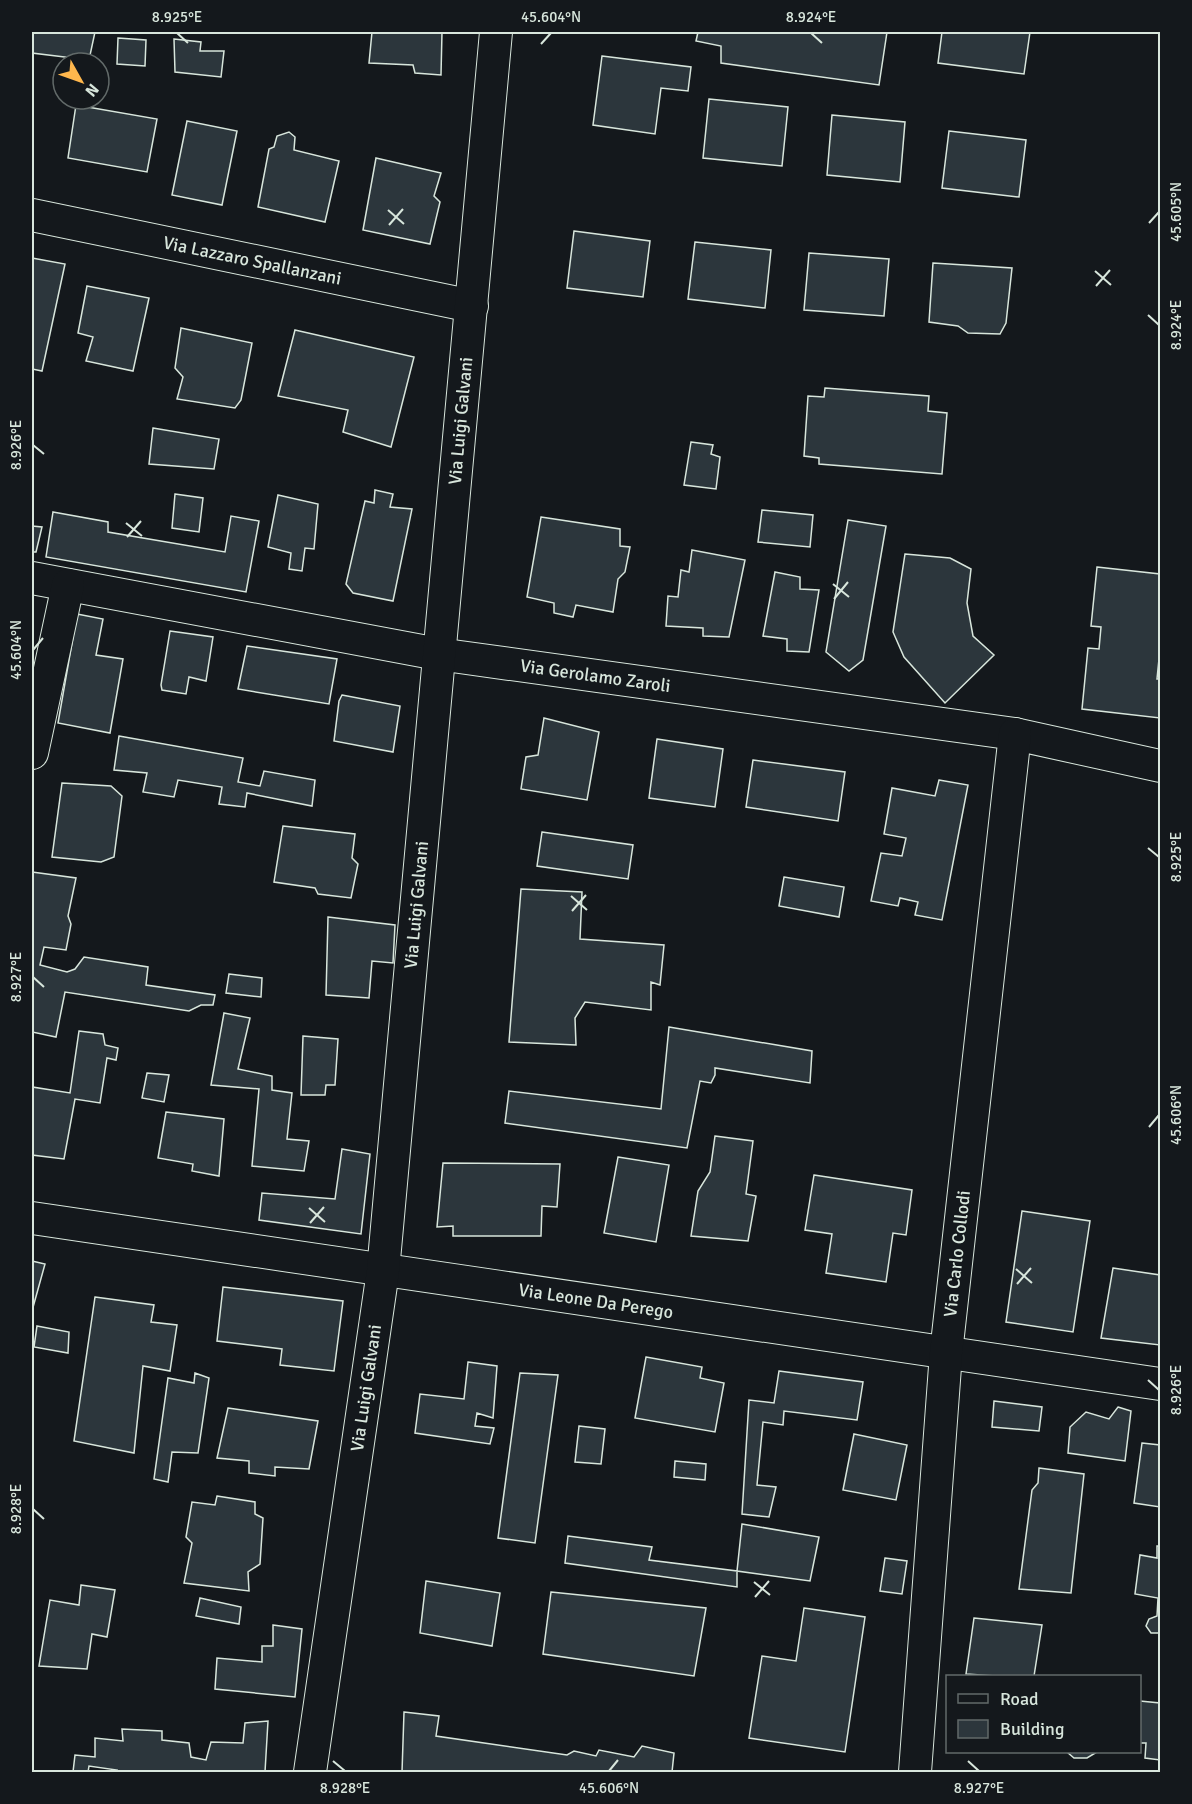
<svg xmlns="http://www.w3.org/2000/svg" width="1192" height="1804" font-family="Signika,sans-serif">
	<rect width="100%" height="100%" fill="#14181c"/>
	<path fill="#2c363c" stroke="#d8e6dc" stroke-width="1.5" d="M32,32H95L89,60L32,53Z
		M372,32H442L441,75L415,73L413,65L369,63Z
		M698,32H887L879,85L721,63V46L696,41Z
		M942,32H1030L1024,74L938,63Z
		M118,38L146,40L145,66L117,64Z
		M174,39L201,42L200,51H224L221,77L175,72Z
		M602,56L691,67L688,91L661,88L655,134L593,125Z
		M709,99L788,107L782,166L703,158Z
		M76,105L157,119L147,172L68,158Z
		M832,115L905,122L900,182L827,175Z
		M187,121L237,131L222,205L172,195Z
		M949,131L1026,140L1019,197L942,188Z
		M289,132L295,137L294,150L339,161L325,222L258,207L269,149L274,147L277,136Z
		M376,158L441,173L434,196L440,202L430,244L363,230Z
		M574,231L650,241L643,297L567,288Z
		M695,242L771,250L765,308L688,299Z
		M809,253L889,259L884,316L804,310Z
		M32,258L65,264L42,371L32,369Z
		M933,263L1012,268L1006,323L1000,334L968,333L958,326L929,322Z
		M87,286L149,298L133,371L86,361L93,337L78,333Z
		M181,328L252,343L241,400L235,408L177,399L183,377L175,368Z
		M295,330L414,357L391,447L343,432L348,410L278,396Z
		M825,388L929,396L928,411L947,413L942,474L819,464V458L804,456L808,396L824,397Z
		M153,428L219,439L214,469L149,464Z
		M691,442L713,445L711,454L720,457L716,489L684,485Z
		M375,490L393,494L390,507L412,509L393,601L353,593L346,584L365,501L374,503Z
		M175,494L203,498L199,532L172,528Z
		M278,495L318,504L314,549L305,548L302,571L289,569L291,553L268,547Z
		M762,510L813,515L810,547L758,542Z
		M53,512L108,522V532L225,552L231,516L259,521L246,592L46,557Z
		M541,517L620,529V546L630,547L625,572L618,579L613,612L576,605L573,617L554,613V603L527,597Z
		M848,520L886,526L863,660L849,671L826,652Z
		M32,526L42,527L36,552H32Z
		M692,550L745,560L729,637L703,636V628L666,626L668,596L678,597L681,570L689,572Z
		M905,554L950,558L971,569L967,603L973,636L994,655L945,703L904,657L893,632Z
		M1097,567L1160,574V649L1157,679H1160V718L1082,709L1088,648L1099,649L1101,627L1091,626Z
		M775,572L800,577V589L819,590L809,652L787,651V639L763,636Z
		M77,614L103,619L96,655L123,659L110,733L58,723Z
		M170,631L213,637L206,681L189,677L186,694L162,690L161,685Z
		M247,646L337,659L329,704L238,689Z
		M342,695L400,706L393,752L334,741L339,701Z
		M544,718L599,732L587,800L521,789L526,757L538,755Z
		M119,736L243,758L238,782L260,786L264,771L315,780L312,806L247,793L245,807L219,804L222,787L178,780L174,797L143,792L147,773L114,770Z
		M657,739L723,749L715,807L649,798Z
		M753,760L845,772L838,821L746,807Z
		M939,780L968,785L942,920L915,915L918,902L900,898L898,906L871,901L881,853L902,856L906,838L884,834L892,788L935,796Z
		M62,783L111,786L122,796L114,857L101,862L52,857Z
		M283,826L355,834L352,858L358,864L351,898L318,894L315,888L274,882Z
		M542,832L633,845L628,879L537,866Z
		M32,872L76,878L68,916L71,924L66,950L44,947L40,965L67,972L75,969L84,957L148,967L146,985L215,995L213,1005H201L189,1011L65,992L56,1037L32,1032Z
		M784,877L844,887L839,917L779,906Z
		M521,889L582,892L580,939L664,945L660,985L651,982V1010L585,1002L575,1018L576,1045L509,1042Z
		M328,917L395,925L393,963L372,961L369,998L326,995Z
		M229,974L262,978L261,997L226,993Z
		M224,1013L250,1018L238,1069L272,1076V1090L292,1093L287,1139L309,1141L304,1171L252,1166L259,1089L211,1085Z
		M669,1027L812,1051L810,1083L715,1068V1075L711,1083L700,1081L687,1148L505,1123L509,1091L661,1109Z
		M79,1031L103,1034L105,1045L118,1048L116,1060L107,1058L100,1103L75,1099L64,1159L32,1155V1087L70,1093Z
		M303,1036L338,1039L335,1085H326L325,1095H301Z
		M147,1073L169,1075L164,1102L142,1098Z
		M166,1112L224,1119L219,1176L192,1171L193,1164L158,1158Z
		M715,1136L753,1141L746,1194L756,1196L748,1241L691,1236L698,1191L710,1172Z
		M342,1149L370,1154L361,1234L259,1220L262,1193L335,1199Z
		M618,1157L669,1165L656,1242L604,1233Z
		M443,1163L560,1164L557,1207L542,1206L541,1236H453V1226L437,1227Z
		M814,1175L912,1190L906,1235L893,1233L886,1282L826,1273L832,1234L805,1230Z
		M1022,1211L1090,1221L1073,1332L1006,1322Z
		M32,1261L45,1264L32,1311Z
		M1113,1268L1160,1275V1345L1101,1338Z
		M223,1287L343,1301L334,1371L280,1365L282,1349L217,1341Z
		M95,1297L154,1305L151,1322L177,1325L170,1371L143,1366L134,1453L74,1441Z
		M37,1326L69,1332L68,1353L34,1347Z
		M646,1357L702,1367L700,1378L724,1383L715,1432L635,1418Z
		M468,1362L497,1366L493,1418L477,1413L475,1426L494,1428L490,1444L415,1433L420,1394L464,1399Z
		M779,1371L863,1382L857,1420L784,1411L783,1425L763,1422L757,1485L776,1487L769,1517L742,1514L749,1400L774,1403Z
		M195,1373L209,1378L198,1453L172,1452L168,1482L154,1479L168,1378L194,1383Z
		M520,1373L558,1375L535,1543L498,1538Z
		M994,1401L1042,1407L1039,1431L992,1427Z
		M1118,1407L1131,1411L1125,1461L1068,1453L1070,1427L1086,1412L1109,1419Z
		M228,1408L318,1421L309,1469L275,1467V1476L249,1473V1461L217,1458Z
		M579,1426L605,1429L601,1464L575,1462Z
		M854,1434L907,1445L896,1500L843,1490Z
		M1142,1443L1160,1445V1507L1134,1503Z
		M675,1461L706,1464L705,1480L674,1477Z
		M1039,1468L1084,1474L1071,1593L1019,1589L1032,1490L1038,1483Z
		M217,1496L255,1502V1514L263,1518L260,1564L248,1572L249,1591L184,1583L192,1543L186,1537L192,1502L215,1505Z
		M742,1524L819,1537L810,1581L737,1571Z
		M568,1536L652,1547L649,1560L737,1571V1587L565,1563Z
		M1157,1546H1160V1633H1151L1146,1626L1149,1619L1157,1616L1158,1598L1135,1594L1140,1555L1157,1558Z
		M885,1558L907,1561L902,1594L880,1591Z
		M426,1581L500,1593L492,1646L420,1633Z
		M81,1585L115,1590L107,1637L92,1634L87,1669L39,1666L50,1600L79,1605Z
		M551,1592L706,1608L694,1676L543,1654Z
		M200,1598L241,1607L239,1624L196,1616Z
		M804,1608L865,1617L845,1752L749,1738L762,1656L796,1661Z
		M974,1618L1042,1625L1034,1676H996L966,1674Z
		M273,1625L302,1629L295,1697L215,1689L217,1658L262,1662V1646H273Z
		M1140,1701L1160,1703V1760L1145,1758L1146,1743H1140Z
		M404,1712L439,1716L436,1736L567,1755L574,1751L596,1756L599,1750L634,1757L642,1746L674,1753L672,1772H402Z
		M268,1721L265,1772H116L117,1770L89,1766L88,1772H73L75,1755L95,1757V1738L123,1741L122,1729L162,1731V1740L189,1743L191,1757L206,1760L211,1742L243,1743L245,1723Z
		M1067,1752H1097L1087,1758H1074Z"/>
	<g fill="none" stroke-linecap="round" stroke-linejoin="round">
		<defs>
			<g id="minor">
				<path id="s1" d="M32,215L472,306"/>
				<path id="s2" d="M32,578L438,654L1015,734L1160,766"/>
				<path d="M32,753L68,585"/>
				<path id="s3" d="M32,1218L1160,1384"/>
				<path id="s4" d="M310,1772L383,1271L496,32"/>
				<path id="s5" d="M915,1772L946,1353L1015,734"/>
			</g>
		</defs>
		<use href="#minor" stroke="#d8e6dc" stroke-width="34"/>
		<use href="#minor" stroke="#14181c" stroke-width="32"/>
	</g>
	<path fill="none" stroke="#d8e6dc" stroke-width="2" d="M177,33L188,43M811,33L822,43M541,44L551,33M388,210L404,224M1149,223L1159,212M389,225L403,209M1095,271L1111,285M1096,286L1110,270M1148,315L1159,325M33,445L44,454M126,523L142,536M127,537L141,521M833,584L849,597M834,599L848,582M33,650L43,638M1148,848L1159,857M571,896L587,910M572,911L586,895M33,977L44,987M1149,1127L1159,1115M309,1208L325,1222M310,1223L324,1207M1016,1269L1032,1283M1017,1284L1031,1268M1148,1380L1159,1390M33,1509L44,1519M754,1582L770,1595M755,1597L769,1581M333,1761L345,1771M968,1761L979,1771M609,1771L618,1760"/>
	<g text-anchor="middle" stroke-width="4.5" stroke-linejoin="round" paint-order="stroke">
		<g font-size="18" fill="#d8e6dc" stroke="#14181c">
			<text dy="6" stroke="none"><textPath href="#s1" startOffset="225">Via Lazzaro Spallanzani</textPath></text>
			<text dy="6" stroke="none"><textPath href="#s4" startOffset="1360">Via Luigi Galvani</textPath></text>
			<text dy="6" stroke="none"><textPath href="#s2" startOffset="572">Via Gerolamo Zaroli</textPath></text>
			<text dy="6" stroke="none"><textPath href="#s4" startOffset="874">Via Luigi Galvani</textPath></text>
			<text dy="6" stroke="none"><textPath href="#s5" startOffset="520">Via Carlo Collodi</textPath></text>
			<text dy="6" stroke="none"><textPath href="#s3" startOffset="570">Via Leone Da Perego</textPath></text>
			<text dy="6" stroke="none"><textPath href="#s4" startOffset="388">Via Luigi Galvani</textPath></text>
		</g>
	</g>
	<rect width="1192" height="1804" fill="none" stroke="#14181c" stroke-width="66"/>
	<rect x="946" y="1675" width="195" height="78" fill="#14181c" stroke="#626a69" stroke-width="1.5"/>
	<rect x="958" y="1694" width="30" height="9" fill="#14181c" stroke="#626a69" stroke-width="1.5"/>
	<text x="1000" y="1705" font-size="18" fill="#d8e6dc">Road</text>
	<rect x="958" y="1720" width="30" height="18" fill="#2c363c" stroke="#626a69" stroke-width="1.5"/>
	<text x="1000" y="1735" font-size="18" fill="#d8e6dc">Building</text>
	<g transform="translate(81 81) rotate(130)"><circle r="28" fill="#14181c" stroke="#626a69" stroke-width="1.5"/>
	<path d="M0-4.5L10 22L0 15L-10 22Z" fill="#ffb74d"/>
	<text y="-9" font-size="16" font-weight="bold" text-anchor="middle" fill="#d8e6dc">N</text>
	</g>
	<rect x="33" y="33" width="1126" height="1738" fill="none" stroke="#d8e6dc" stroke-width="2"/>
	<g font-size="15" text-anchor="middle" fill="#d8e6dc">
		<text x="177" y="22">8.925°E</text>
		<text x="551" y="22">45.604°N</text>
		<text x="811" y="22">8.924°E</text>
		<text transform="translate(1176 212) rotate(-90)" y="5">45.605°N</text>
		<text transform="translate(1176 325) rotate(-90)" y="5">8.924°E</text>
		<text transform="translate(16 445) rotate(-90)" y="5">8.926°E</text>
		<text transform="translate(16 650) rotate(-90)" y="5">45.604°N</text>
		<text transform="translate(1176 857) rotate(-90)" y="5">8.925°E</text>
		<text transform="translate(16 977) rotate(-90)" y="5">8.927°E</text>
		<text transform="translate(1176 1115) rotate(-90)" y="5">45.606°N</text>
		<text transform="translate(1176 1390) rotate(-90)" y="5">8.926°E</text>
		<text transform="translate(16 1509) rotate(-90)" y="5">8.928°E</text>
		<text x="345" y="1793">8.928°E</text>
		<text x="609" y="1793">45.606°N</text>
		<text x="979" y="1793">8.927°E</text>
	</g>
</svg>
